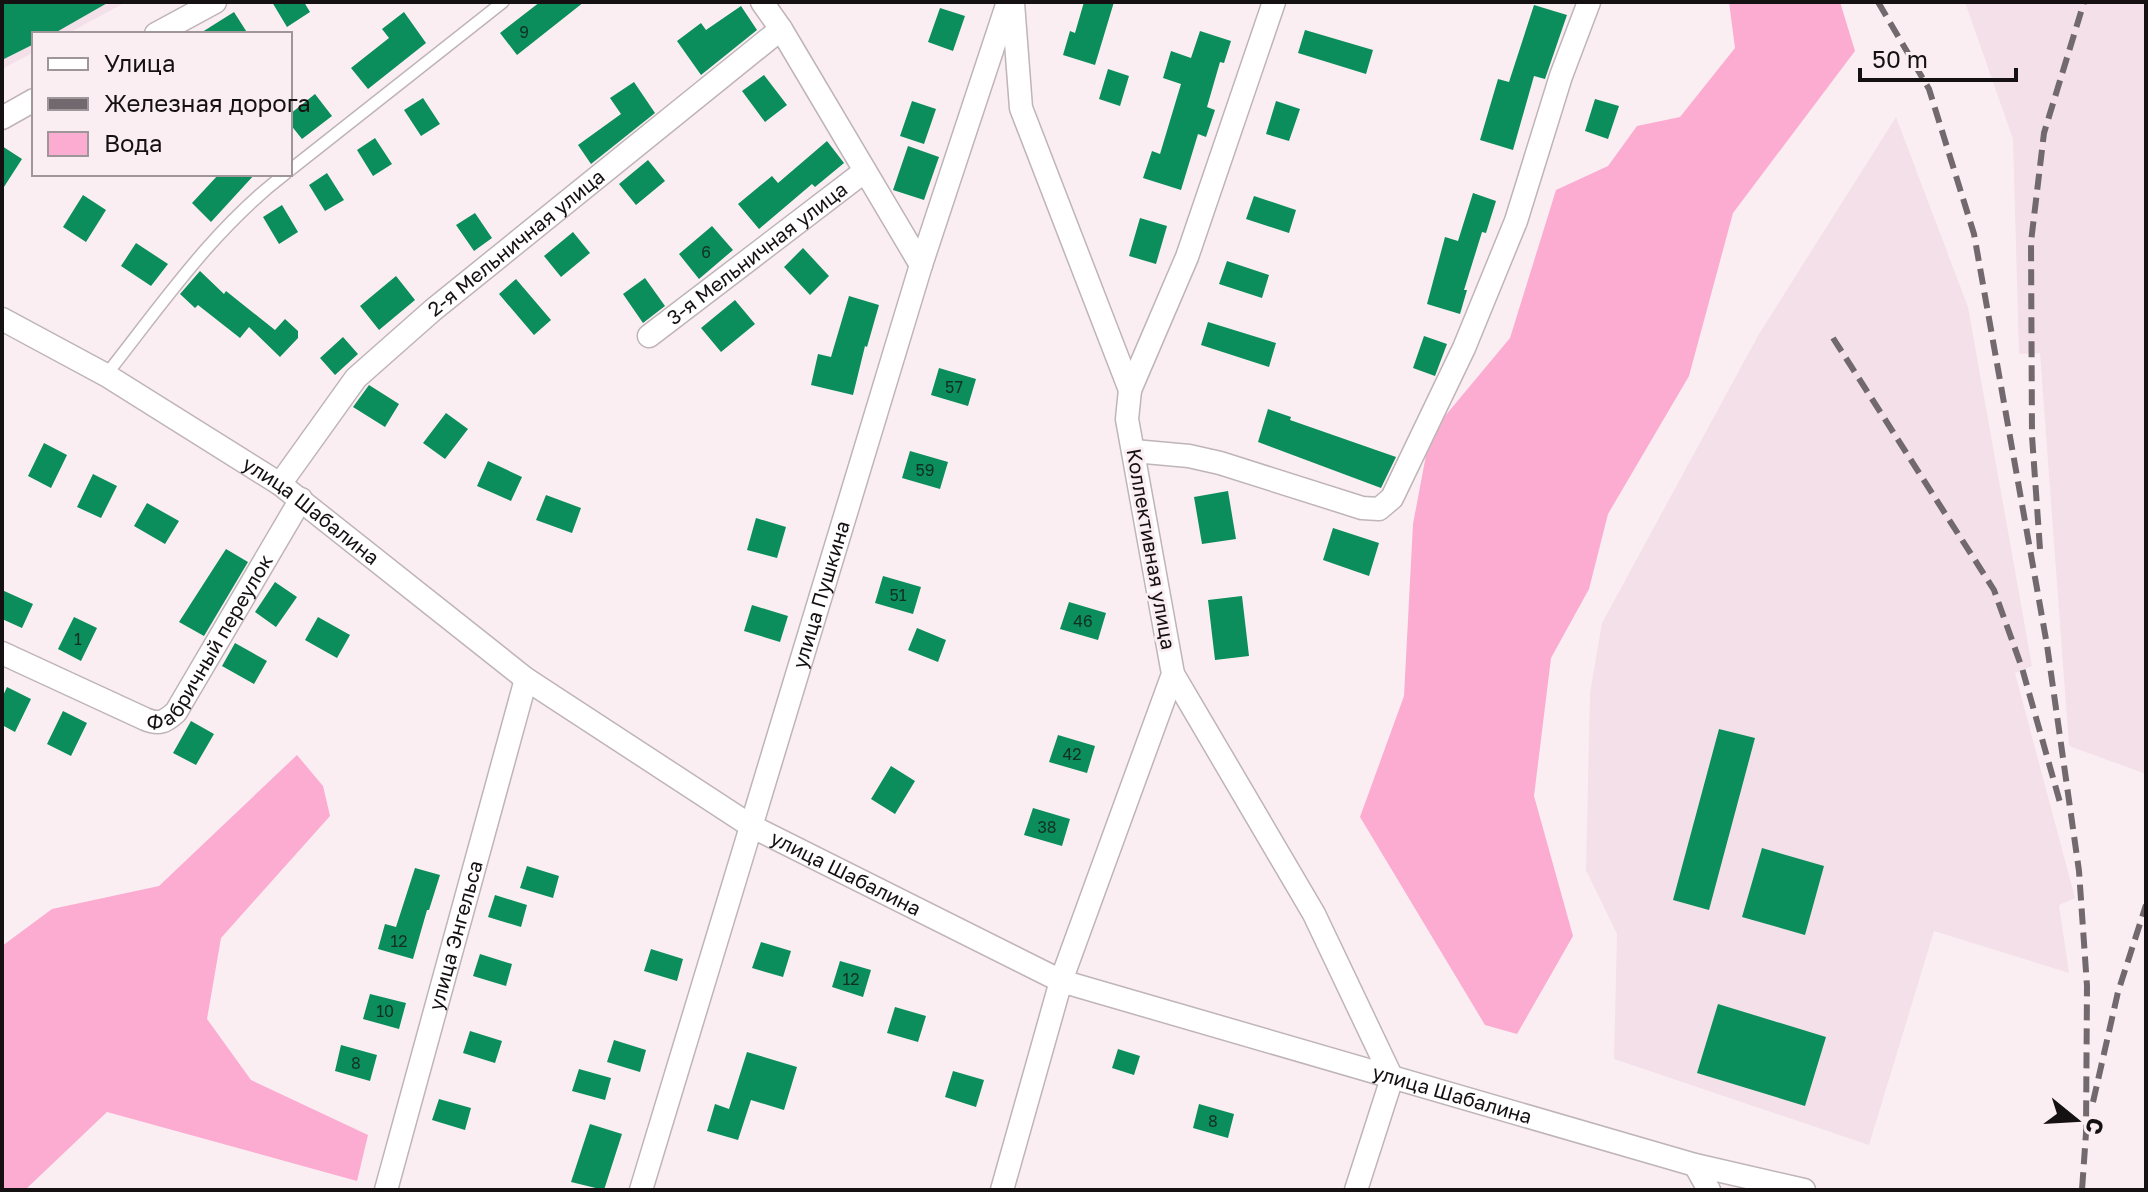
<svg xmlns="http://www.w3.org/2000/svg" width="2148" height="1192" font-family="'Golos Text',sans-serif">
	<rect width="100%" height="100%" fill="#faeef3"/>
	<path fill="#f4e0e8" d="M2,2H126L67,34H34V52L2,69Z
		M1965,2H2146V774L2069,746L2040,353L2019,354L2013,139Z
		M1896,117L1968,307L2032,666L2015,673L2075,898L2059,905L2069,973L1934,931L1869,1145L1614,1059L1617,934L1586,870L1590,693L1602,623L1759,334Z"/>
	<path fill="#fbacd0" d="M1729,2H1840L1855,51L1733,213L1689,376L1608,514L1589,589L1551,658L1534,796L1573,936L1517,1034L1485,1025L1360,817L1404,696L1413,524L1430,434L1510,338L1556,190L1608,166L1637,126L1680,117L1735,48Z
		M297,755L323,786L330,816L221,938L207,1019L251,1080L368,1135L357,1181L107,1112L25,1190H2V946L52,909L159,886Z"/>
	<path fill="#0b8d5c" d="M2,2H109L53,34H34V44L2,60Z
		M272,2H304L310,12L287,27Z
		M540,2H584L517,55L500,33Z
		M1084,2H1114L1095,65L1063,55L1070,31L1075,33Z
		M1534,5L1567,15L1545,79L1534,76L1513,150L1480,140L1498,79L1509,82Z
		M741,6L757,30L701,75L677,41L701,23L706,30Z
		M940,8L965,16L953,51L928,42Z
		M234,12L248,34H199Z
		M404,12L426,43L368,89L351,68L389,38L382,29Z
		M1305,30L1373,50L1366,74L1298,53Z
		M1200,31L1231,41L1224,63L1220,62L1207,107L1215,110L1206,137L1198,134L1181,190L1143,178L1152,151L1160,154L1181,84L1163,78L1171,51L1191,58Z
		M1108,69L1129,76L1120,106L1099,99Z
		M764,75L787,105L765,122L742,91Z
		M634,82L655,113L591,164L578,145L621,114L610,98Z
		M315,94L332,116L302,139L290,124V114Z
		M423,98L440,124L421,136L404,110Z
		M1595,99L1619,106L1608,139L1585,131Z
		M912,101L936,109L924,144L900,136Z
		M1276,101L1300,109L1289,141L1266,134Z
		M375,138L392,164L373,176L357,150Z
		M827,141L844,163L815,187L812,184L759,229L738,204L772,176L778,183Z
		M2,146L22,159L2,190Z
		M908,146L939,157L924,200L893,190Z
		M648,160L665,181L636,205L619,184Z
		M327,173L344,200L325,211L309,185Z
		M219,174H255L211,222L192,203Z
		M1473,193L1496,201L1486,233L1482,232L1464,290H1467L1460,314L1427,304L1445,237L1458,241Z
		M83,195L106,210L86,242L63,227Z
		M1254,196L1296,210L1289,233L1246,219Z
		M282,205L298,232L279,244L263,217Z
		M475,213L492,238L474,251L456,225Z
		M1140,218L1167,226L1156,264L1129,256Z
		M712,226L733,250L699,279L679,254Z
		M573,232L590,253L561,277L544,256Z
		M136,243L168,264L151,286L121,266Z
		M803,248L829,276L810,295L784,267Z
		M1227,261L1269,275L1262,298L1219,284Z
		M200,271L224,294L226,291L275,330L285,319L298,331V338L280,357L249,327L240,338L198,305L195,308L180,294Z
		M396,276L415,300L379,330L360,306Z
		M645,278L665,306L643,323L623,294Z
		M516,279L551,320L534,335L499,294Z
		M849,296L879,305L867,347L865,346L853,395L811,385L818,354L831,357Z
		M735,300L755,324L721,352L701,328Z
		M1208,322L1276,343L1269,367L1201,345Z
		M1424,336L1447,344L1435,376L1413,368Z
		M343,337L358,354L335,375L320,358Z
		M939,368L976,379L968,406L931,395Z
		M369,385L399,404L385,427L353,407Z
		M1268,409L1291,417L1290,420L1396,457L1381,488L1258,442Z
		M446,413L468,429L445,459L423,443Z
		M44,443L67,455L51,488L28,476Z
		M910,451L948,462L940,489L902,478Z
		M488,461L522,477L511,501L477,486Z
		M93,474L117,486L101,518L77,507Z
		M1228,491L1236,539L1202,544L1194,497Z
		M546,495L581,508L572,533L536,520Z
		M147,503L179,521L165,544L134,526Z
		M756,518L786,527L777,558L747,550Z
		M1333,528L1379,543L1369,576L1323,560Z
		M226,549L248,562L204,636L179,622Z
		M883,576L921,587L913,614L875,603Z
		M275,582L297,597L276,627L255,612Z
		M2,590L33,604L22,628L2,619Z
		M1242,596L1249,656L1215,660L1208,600Z
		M1069,602L1106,613L1098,640L1060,629Z
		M752,605L788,616L780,642L744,631Z
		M74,617L97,628L81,661L58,649Z
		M318,617L350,635L337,658L305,640Z
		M917,628L946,640L938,662L908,650Z
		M235,643L267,661L254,684L222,666Z
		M7,687L31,699L15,732L2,725V698Z
		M63,711L87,723L71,756L47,744Z
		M191,721L214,734L196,765L173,753Z
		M1719,729L1755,738L1709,910L1673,900Z
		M1058,735L1095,746L1087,773L1049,762Z
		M891,766L915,781L895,814L871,799Z
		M1033,808L1070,819L1062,846L1024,835Z
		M1762,848L1824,866L1805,935L1742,917Z
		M527,866L559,876L553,898L520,888Z
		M415,868L440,875L429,910H427L413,959L378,949L385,924L396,927Z
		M495,895L527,905L521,927L488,917Z
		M761,942L791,951L783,977L752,968Z
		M651,949L683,959L677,981L644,971Z
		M480,954L512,964L506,986L473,976Z
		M840,961L871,970L863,997L832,987Z
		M370,994L406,1003L399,1029L363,1019Z
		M1718,1004L1826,1037L1805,1106L1697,1073Z
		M895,1007L926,1016L918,1042L887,1033Z
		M470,1031L502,1041L495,1063L463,1053Z
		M614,1040L646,1050L640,1072L607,1062Z
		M341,1045L377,1055L370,1081L335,1071Z
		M1118,1049L1140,1056L1134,1075L1112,1068Z
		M747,1052L797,1067L784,1110L751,1100L738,1140L707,1131L715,1104L729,1109Z
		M579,1069L611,1078L605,1100L572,1091Z
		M953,1071L984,1080L976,1107L945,1097Z
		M439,1099L471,1108L465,1130L432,1120Z
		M1199,1104L1234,1114L1228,1138L1193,1128Z
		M590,1124L622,1134L604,1190L571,1182Z"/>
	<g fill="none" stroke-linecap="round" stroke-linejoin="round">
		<defs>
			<path id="lane" d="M290,170L503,2
				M106,375C162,304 213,229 285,174"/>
			<g id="street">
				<path d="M762,2L781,29L921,265"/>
				<path d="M1013,3L1021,108L1130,390"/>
				<path d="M156,34L215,2"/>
				<path d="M2,118L34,100"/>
				<path id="s1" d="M2,319L106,375L280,484L526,679L751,826L1061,981L1695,1165L1804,1190"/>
				<path id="s2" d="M649,336L865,171"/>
				<path d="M1134,451L1189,456L1220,463L1362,508L1379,509L1392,498L1464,348L1516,221L1561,76L1589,2"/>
				<path id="s3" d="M280,484L356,378L433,310L781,29"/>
				<path id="s4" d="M2,653L145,719C159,725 165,722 176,712L301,499"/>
				<path d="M1173,674L1314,914L1392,1078L1356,1190"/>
				<path d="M1695,1165L1709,1190"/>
				<path id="s5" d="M386,1190L526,679"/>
				<path id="s6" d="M641,1190L921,265L1008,2"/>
				<path d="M1002,1190L1061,981L1173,674L1127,419L1130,390L1187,257L1274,2"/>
			</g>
		</defs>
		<use href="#lane" stroke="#bfb4b8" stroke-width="14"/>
		<use href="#street" stroke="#bfb4b8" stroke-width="25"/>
		<use href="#lane" stroke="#fff" stroke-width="11"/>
		<use href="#street" stroke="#fff" stroke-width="22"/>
		<path stroke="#71696d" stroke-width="6" stroke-dasharray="16 8" stroke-linecap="butt" d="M1878,2L1929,89L1974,234L2047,645L2079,871L2087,986L2086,1133L2082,1190
			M1833,338L1994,590L2022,668L2061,806
			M2040,549L2032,436L2031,242L2044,133L2084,2
			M2093,1102L2118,992L2146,905"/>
	</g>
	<g text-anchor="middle" stroke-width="6" stroke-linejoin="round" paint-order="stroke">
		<g font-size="16" fill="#123025">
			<text x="524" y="38">9</text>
			<text x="706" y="258">6</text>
			<text x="954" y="393">57</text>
			<text x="925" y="476">59</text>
			<text x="898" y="601">51</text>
			<text x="1083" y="627">46</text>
			<text x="78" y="645">1</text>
			<text x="1072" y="760">42</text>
			<text x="1047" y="833">38</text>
			<text x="399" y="947">12</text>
			<text x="851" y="985">12</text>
			<text x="385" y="1017">10</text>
			<text x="356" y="1069">8</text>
			<text x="1213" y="1127">8</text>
		</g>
		<g font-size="20" fill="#151113" stroke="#faeef3">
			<text dy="7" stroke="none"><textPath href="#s3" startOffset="340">2-я Мельничная улица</textPath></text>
			<text dy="7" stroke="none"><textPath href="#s2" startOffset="136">3-я Мельничная улица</textPath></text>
			<text dy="7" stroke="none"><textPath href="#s1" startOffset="364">улица Шабалина</textPath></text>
			<text transform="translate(1151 549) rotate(80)" y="7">Коллективная улица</text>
			<text dy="7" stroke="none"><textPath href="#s6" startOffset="622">улица Пушкина</textPath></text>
			<text dy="7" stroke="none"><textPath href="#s4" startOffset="266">Фабричный переулок</textPath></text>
			<text dy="7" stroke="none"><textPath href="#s1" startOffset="1012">улица Шабалина</textPath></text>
			<text dy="7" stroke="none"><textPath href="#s5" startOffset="264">улица Энгельса</textPath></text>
			<text dy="7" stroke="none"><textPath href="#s1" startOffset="1660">улица Шабалина</textPath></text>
		</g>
	</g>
	<rect width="2148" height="1192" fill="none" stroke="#151113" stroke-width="8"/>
	<rect x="32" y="32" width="260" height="144" fill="#faeef3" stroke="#9e9699" stroke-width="2"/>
	<rect x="48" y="58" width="40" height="12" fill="#ffffff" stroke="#9e9699" stroke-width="2"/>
	<text x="104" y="72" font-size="24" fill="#151113">Улица</text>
	<rect x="48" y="98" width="40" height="12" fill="#71696d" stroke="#9e9699" stroke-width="2"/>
	<text x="104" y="112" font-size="24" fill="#151113">Железная дорога</text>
	<rect x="48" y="132" width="40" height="24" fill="#fbacd0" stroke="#9e9699" stroke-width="2"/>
	<text x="104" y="152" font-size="24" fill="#151113">Вода</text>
	<g transform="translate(2076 1120) rotate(108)" stroke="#faeef3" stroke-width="6" paint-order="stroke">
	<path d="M0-6L14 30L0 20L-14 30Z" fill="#151113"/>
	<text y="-12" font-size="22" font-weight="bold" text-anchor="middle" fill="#151113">С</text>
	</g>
	<path d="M1860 68v12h156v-12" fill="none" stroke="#151113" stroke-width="4"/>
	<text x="1872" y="68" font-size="24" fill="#151113" stroke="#faeef3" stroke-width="6" paint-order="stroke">50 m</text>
</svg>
